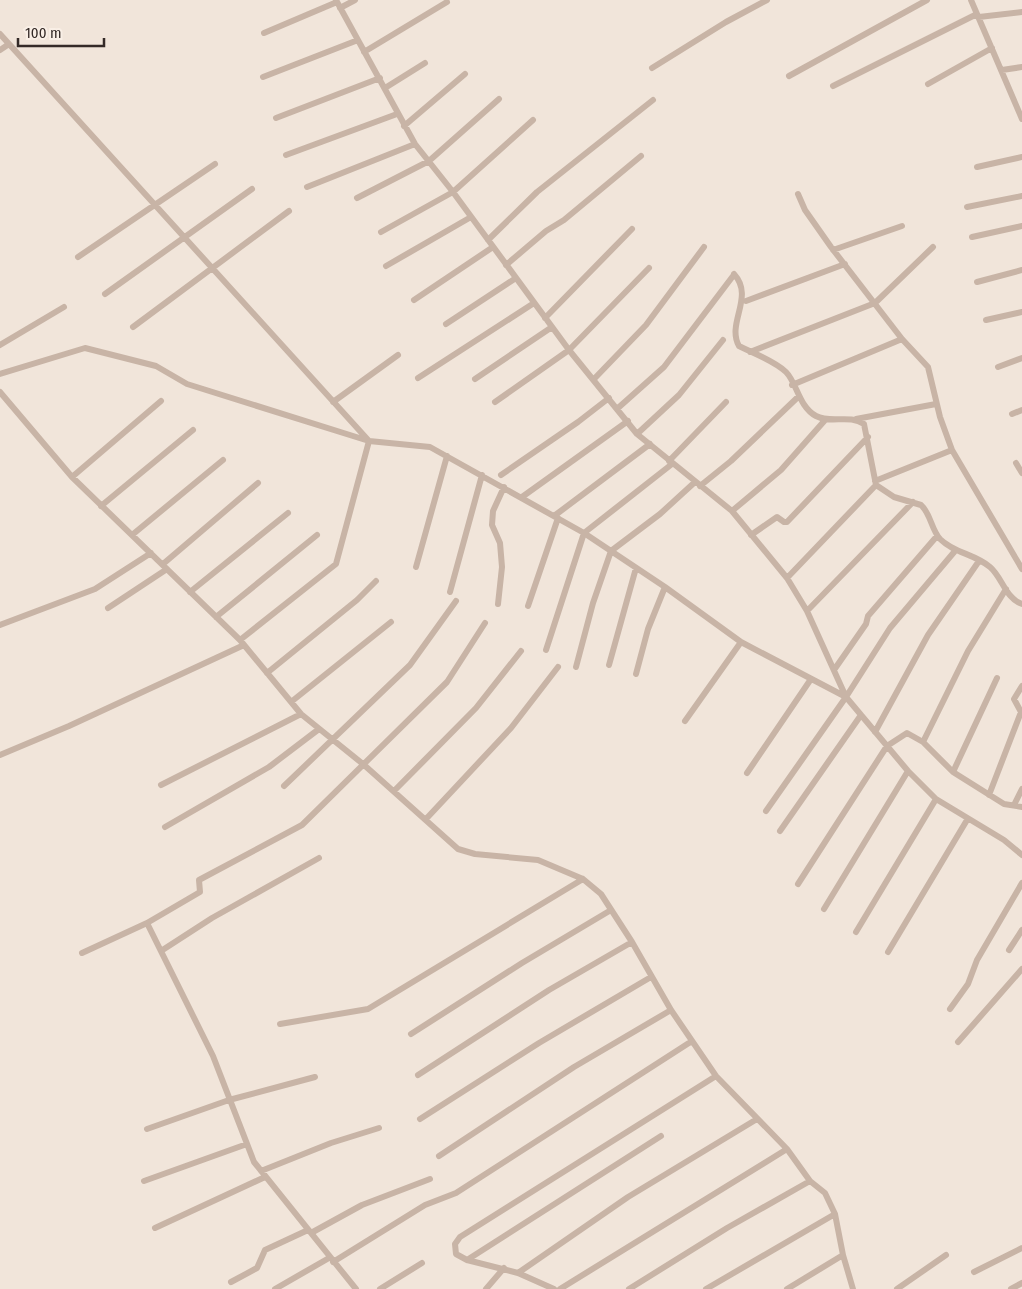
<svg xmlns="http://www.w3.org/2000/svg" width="1022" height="1289" font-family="'Fira Sans Condensed',sans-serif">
	<rect width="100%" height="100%" fill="#f1e5da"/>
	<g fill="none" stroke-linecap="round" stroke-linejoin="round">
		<path stroke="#c8b4a6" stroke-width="6" d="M336,0L415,144L453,192L569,350L637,434L732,511L787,578L807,611L846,697L908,771L936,799L1004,840L1022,855
			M971,0L1022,119
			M340,8L355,0
			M979,17L1022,12
			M264,33L337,2
			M0,34L369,441L336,564L240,640
			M0,50L9,44
			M364,52L447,2
			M652,68L726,22L767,0
			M1002,70L1022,67
			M789,76L927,0
			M263,77L358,40
			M928,84L992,48
			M833,86L977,14
			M385,88L425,63
			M276,118L380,78
			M404,126L465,74
			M286,155L397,114
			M977,167L1022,157
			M307,187L415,144
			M798,194L805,210L831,247L902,339L928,367L940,417L952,450L1022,569
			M357,198L429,161L499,99
			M967,207L1022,196
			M381,232L453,192L533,120
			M972,237L1022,226
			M488,240L537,192L653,100
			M833,250L902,226
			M78,257L215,164
			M506,265L546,231L564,220L641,156
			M386,266L471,217
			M734,274C755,297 726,323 739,346C753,353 775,361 786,372C797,383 799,407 816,416C831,424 849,414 864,424L876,485L894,497L921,505C931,514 931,529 940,539C954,553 975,554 990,567C1002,577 1006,599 1022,604
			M977,282L1022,270
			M105,294L252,189
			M414,300L493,247
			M746,301L845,264
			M545,318L632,229
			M986,320L1022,312
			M446,324L516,278
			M133,327L289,211
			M0,345L64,307
			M750,352L875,303L933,247
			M998,367L1022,358
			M0,374L85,348L156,366L187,384L369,441L430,447L584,533L665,587L741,642L846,697
			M418,378L534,303
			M475,379L552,327
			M594,379L646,325L704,247
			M792,385L902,339
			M0,392L72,477L240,640L301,714L363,764L458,849L475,854L538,860L583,879L601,894L632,942L671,1010L716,1076L787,1149L810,1181L825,1193L835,1214L843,1255L853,1289
			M333,402L398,355
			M495,402L569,350L649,268
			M618,408L664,367L733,276
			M1012,414L1022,410
			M856,419L936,404
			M637,434L679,395L723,340
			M669,461L726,402
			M1016,463L1022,473
			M501,475L578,422L609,398
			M72,477L161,401
			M875,481L952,450
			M700,486L731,461L798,397
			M522,497L628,421
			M101,506L193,430
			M732,511L781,470L826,419
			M554,516L650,444
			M132,535L223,460
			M751,535L777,517L784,522H787L868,437
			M163,564L258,483
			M416,567L447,456
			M787,578L876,485
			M190,592L288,513
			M450,592L482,475
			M498,604L502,567L500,543L492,525L493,511L504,487
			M528,606L558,518
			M108,608L167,569
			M807,611L913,502
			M216,617L317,535
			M0,625L95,589L151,553
			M546,650L584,533L672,464
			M609,665L636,568
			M576,667L593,603L611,551L660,514L695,482
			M834,670L866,624L868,616L937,536
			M267,673L357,600L376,581
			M636,674L648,629L665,587
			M291,702L391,622
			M685,721L741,642
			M875,732L928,635L979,561
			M923,742L968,651L1006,589
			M0,755L69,726L244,645
			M953,772L997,678
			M747,773L811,679
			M161,785L301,714
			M284,786L410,665L456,601
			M394,791L476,708L521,651
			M989,795L1021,712L1014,699L1022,686
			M1014,805L1022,789
			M766,811L846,697L890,628L955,551
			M426,819L511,728L558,667
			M165,827L269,767L319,729
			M780,831L861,715
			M798,884L887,746L907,733L923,742L953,772L1004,804L1022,807
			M824,909L908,771
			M147,923L213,1056L254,1162L356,1289
			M856,932L936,799
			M1009,950L1022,930
			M161,951L212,918L319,858
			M888,952L967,820
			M82,953L147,923L200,892L199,880L302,825L447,682L485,623
			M950,1009L968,984L977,960L1022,883
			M280,1024L368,1009L583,879
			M411,1034L522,963L611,910
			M958,1042L1022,969
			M418,1075L549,990L632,942
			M420,1119L539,1043L651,977
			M147,1129L229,1100L315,1077
			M439,1156L574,1067L671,1010
			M261,1171L331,1143L379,1128
			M144,1181L247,1144
			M155,1228L265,1177
			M311,1233L362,1205L430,1179
			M467,1260L661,1136
			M333,1262L425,1205L456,1193L692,1041
			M974,1272L1022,1248
			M518,1273L628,1197L757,1119
			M231,1282L257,1268L265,1250L308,1230
			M275,1289L329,1258
			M380,1289L422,1263
			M486,1289L504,1268
			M554,1289L518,1273L467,1260L456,1254L455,1244L460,1237L716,1076
			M560,1289L787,1149
			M629,1289L727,1228L810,1181
			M706,1289L835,1214
			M787,1289L843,1255
			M897,1289L946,1255
			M1011,1289L1022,1283"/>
	</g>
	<path d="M18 38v8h86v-8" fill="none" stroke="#342a27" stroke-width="2.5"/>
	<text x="25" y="38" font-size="15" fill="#342a27" stroke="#f9efe6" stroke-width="4" paint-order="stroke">100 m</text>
</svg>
